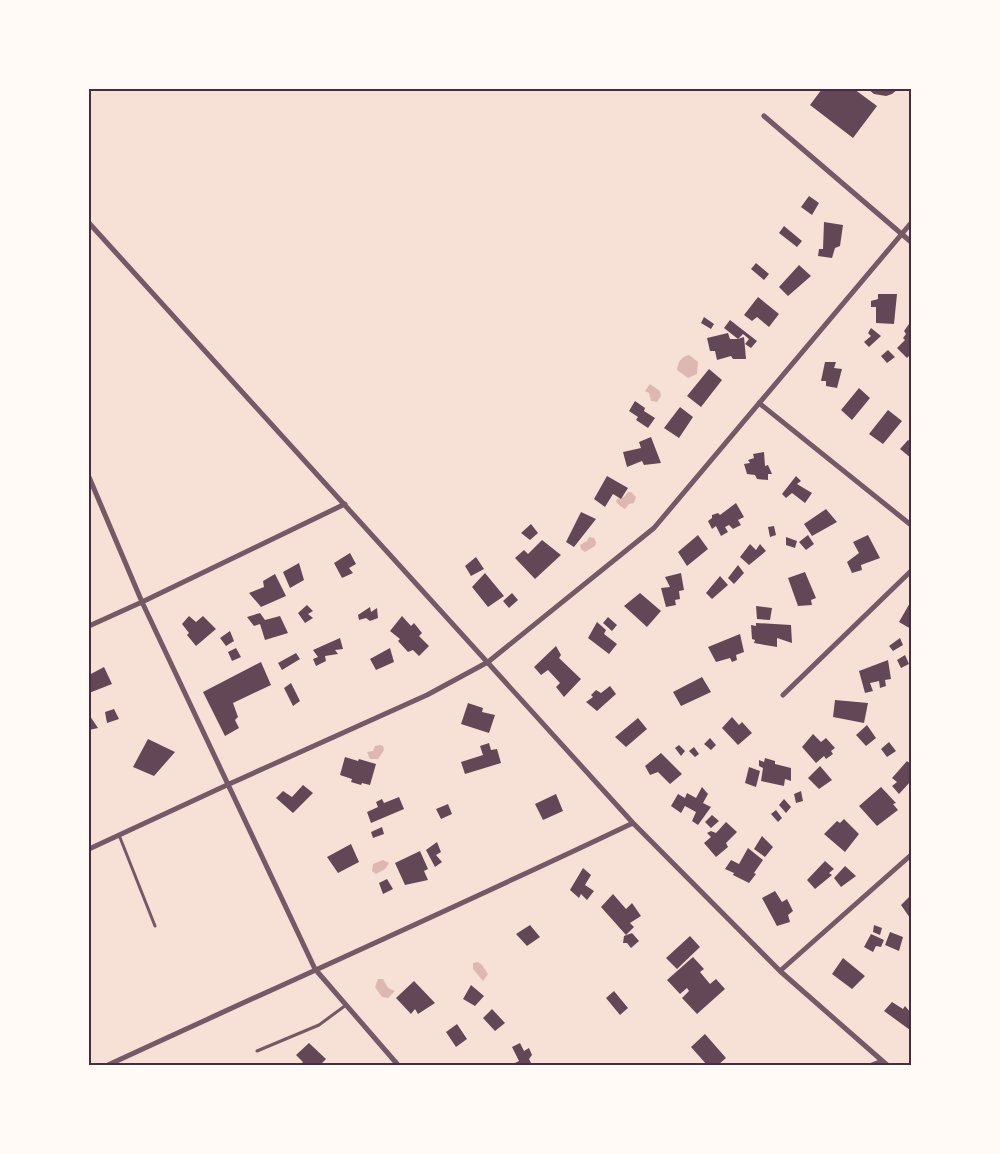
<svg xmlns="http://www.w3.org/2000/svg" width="1000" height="1154" font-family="'IBM Plex Sans',sans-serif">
	<rect width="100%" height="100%" fill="#f7e1d7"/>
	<path fill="#dcb8b0" d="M689,355L698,362L697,374L688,378L677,370C678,362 681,357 689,355Z
		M650,384L660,391L661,396L657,402L651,401L649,393L645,391Z
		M628,492H631L636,497L634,503L629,504L625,509L620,506L616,502L617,499L624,497Z
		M589,537L594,538L596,542L595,546L585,552L581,549L580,545L587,541Z
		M380,745L383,746L384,750L378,759H370L367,752L373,751L375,746Z
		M383,860L389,863L385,869L376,874L372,871L373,864Z
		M478,962L482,965L488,974L483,981L473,969V963Z
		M378,979H383L388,988L395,991L388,998L382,997L375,987Z"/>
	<path fill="#644757" d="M822,89H854L877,106L853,138L810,105Z
		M868,89H898L892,94L886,96L874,94Z
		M809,196L819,203L812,215L801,207Z
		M824,222L843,225L840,246L835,248L832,258L818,256L819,249H823Z
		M784,226L802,241L797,247L779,233Z
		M756,263L769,274L764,280L751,269Z
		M799,265L811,276L788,296L779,287Z
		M878,294H897L894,324L876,323V307H871V301L878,299Z
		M758,297L779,314L769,327L757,317L752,321L744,315Z
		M704,317L714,324L711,329L701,323Z
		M730,320L757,341L751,348L745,344L749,339L743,334L738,339L744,337L746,359H733L731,356L717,360L715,351H710L707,338L728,333L730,339H738L724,328Z
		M909,324L911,327V354L907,358L897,348L905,340L903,338L906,334L904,331Z
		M871,328L881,336L869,347L864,342L871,336L868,333Z
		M888,350L895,357L887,363L881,356Z
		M825,362H836L834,368L842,369L837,388L826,386V381H821Z
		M709,369L722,380L701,407L687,396Z
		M859,388L870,398L852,420L841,410Z
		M635,401L645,408L644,411L655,418L648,428L636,420L638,417L629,411Z
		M680,407L693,417L679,438L664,428Z
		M888,410L902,421L883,444L869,434Z
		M651,437L661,463L644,465L642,461L627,467L623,452L641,448L639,442Z
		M908,440L911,442V458L900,449Z
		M764,452L765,466L768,465L772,474H768V480L757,479L755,475L747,474L744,464L750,463L748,460L754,458L753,454Z
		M607,476L628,488L621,499L613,494L605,507L594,499Z
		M796,476L801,481L797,484L812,493L805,503L792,493L786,498L782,494Z
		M736,503L744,517L738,520L741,525L733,529L729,525L725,527L728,532L721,536L716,526L712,529L708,521L712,518V515L718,513L720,515Z
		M826,509L837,522L812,536L804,524Z
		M581,512L596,519L574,547L566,542Z
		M531,524L538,533L530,540L521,533Z
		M774,526L776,535L770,537L768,527Z
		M698,535L708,549L687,566L678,552Z
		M808,535L814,544L806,550L799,542Z
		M868,535L880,558L861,565L862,570L852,573L847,562L859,553L853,542Z
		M786,537L797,541L795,548L786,545Z
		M542,540L561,555L535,579L515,558L524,550L528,554Z
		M750,544L756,550L760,544L766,551L749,565L740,557Z
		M350,553L356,564L349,568L353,573L342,578L334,563Z
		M476,557L484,569L471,576L465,566Z
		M299,563L304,580L290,588L283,572Z
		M738,565L744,573L734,584L728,578Z
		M805,572L816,598L811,600L812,605L798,606L788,578Z
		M485,573L504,596L488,607L472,587Z
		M681,573L684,590L679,591L680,599L675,600L676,605L666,607L661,588L670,587L665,577Z
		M275,574L286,596L261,607L249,593L264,587L263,581Z
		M720,576L728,585L712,599L706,593Z
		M512,593L518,600L509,608L503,601Z
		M640,593L661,611L647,627L624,606Z
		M911,601V629L899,622Z
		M307,605L313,611L308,614L313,618L305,623L298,613Z
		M756,606L772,608L770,620L757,619Z
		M370,607L371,612L377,608L378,618L370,621L366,618L359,620L358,615Z
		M260,613L265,620L280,616L288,633L265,640L260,624L254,626L247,617Z
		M189,616L196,622L203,616L216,629L196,646L187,635L189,633L182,624Z
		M402,616L411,626L414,623L422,633L419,636L429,646L419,656L413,650L408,652L398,641L400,639L390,631Z
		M608,617L617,625L612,631L603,623Z
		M597,622L606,630L604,634L617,644L609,654L588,638Z
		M756,623L791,625L792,643L777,638V647L754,643L755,640L752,639L751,625L756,626Z
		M230,631L234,641L226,646L220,638Z
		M740,634L744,652L736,655L737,660L732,662L730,658L716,662L708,647Z
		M340,638L343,649L335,650L338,654L325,656L326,661L316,666L313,659L318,657L313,650Z
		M900,638L903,645L893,651L889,646Z
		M556,646L561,655L559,658L581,679L564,697L556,687L560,683L548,670L541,675L534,667Z
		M236,648L241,657L232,661L228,652Z
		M390,648L394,662L376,670L370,659Z
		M296,653L300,659L282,670L278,663Z
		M905,655L909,664L901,668L897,660Z
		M888,660L891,679L885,680L886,686L880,688L879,681L870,683L873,691L865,693L859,671Z
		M261,662L271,685L233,703L238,717L235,720L239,728L225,736L203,692Z
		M104,667L112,684L89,693V675Z
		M702,677L711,692L681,706L673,692Z
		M291,683L300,701L293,706L284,688Z
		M610,686L616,694L597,711L586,702L593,697L591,695L596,690L601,693Z
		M835,700L868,703L864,723L833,717Z
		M468,703L483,708L482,712L495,715L489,733L461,724Z
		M114,709L119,719L107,723L105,712Z
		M90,716L98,728L89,730V717Z
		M732,717L739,725L742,722L752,733L738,745L722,728Z
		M638,718L647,729L626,747L615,737Z
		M867,725L876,738L866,746L856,735Z
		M813,734L821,742L826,738L835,748L831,751L833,754L826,759L824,756L816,763L802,747Z
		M710,738L716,745L711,750L704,744Z
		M148,739L175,752L154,776L133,767Z
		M889,742L896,751L887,757L881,749Z
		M489,743L491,750L497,749L501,763L465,774L461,762L483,755L480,746Z
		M679,745L685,751L681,756L675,748Z
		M694,747L699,754L695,757L689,751Z
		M661,753L682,774L670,784L658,772L650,775L645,766Z
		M345,757L358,761L359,759L376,764L370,785L362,783L361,785L351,782L352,779L340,775Z
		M765,758L775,761V764L791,768V781L785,779L784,786L761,781L763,768L759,766V760L764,762Z
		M907,761L911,764V781L899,794L892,786L897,782L892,778Z
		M820,766L832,780L819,789L808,778Z
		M749,767L760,771L756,787L745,783Z
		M303,785L313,793L293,813L276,798L283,791L292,797Z
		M702,787L708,794L703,803L711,807L698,825L692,821L696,812L685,806L681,813L671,806L678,794L685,798L687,793L696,798Z
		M881,787L896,803L893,804L898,810L877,826L859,806Z
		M801,791L803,801L796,803L794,794Z
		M556,794L563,811L543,820L535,804Z
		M399,797L404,809L371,823L367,812L378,807L376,802L382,799L384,803Z
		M784,799L791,807L786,813L779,805Z
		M448,804L452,814L441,819L436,809Z
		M776,810L782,818L778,822L771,814Z
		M712,815L719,821L711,828L705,822Z
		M844,819L859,834L845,852L824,834L837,821L840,823Z
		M726,822L737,832L726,843L728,847L716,857L704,843L711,837L707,833L711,831L716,833Z
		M382,827L384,834L373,838L371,832Z
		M762,836L773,847L765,857L754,849Z
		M437,842L441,852L436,855L442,862L435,867L426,850Z
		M351,844L359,862L338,873L327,857Z
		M748,848L763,860L754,873L756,874L749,883L733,875L734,873L725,869L731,860L739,864Z
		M420,851L428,869L424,871L428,880L405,885L395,863Z
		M825,861L834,869L829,873L832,875L815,889L807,880Z
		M845,866L856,876L841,887L834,878Z
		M583,868L591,875L585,885L594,891L587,900L581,894L579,898L570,890Z
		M387,879L393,889L383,894L379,883Z
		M775,891L782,902L787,899L793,911L788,915L790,922L777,926L762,898Z
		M613,894L626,909L632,903L641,916L630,923L634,927L626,935L601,907Z
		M911,895V917L910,918L901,905Z
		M530,925L540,937L527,946L516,934Z
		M874,925L882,928L880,935L873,932Z
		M890,932L903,937L899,951L885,945Z
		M632,933L639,941L631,948L627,943H623L624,936Z
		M871,934L884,940L881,947L876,946L873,952L864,947Z
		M690,936L700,947L677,969L666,958Z
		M693,957L704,969L700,972L710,984L716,979L725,989L697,1014L682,998L689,991L687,988L680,994L667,980Z
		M843,958L865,976L852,989L832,974Z
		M414,981L435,1003L418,1014L415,1009L411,1014L396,998Z
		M471,985L484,996L475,1006L463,999Z
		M614,991L628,1008L620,1015L606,998Z
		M892,1002L903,1009L905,1006L911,1013L910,1030L884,1011Z
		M492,1009L505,1023L495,1031L483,1018Z
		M457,1024L467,1039L456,1047L446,1032Z
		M705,1034L726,1058L718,1065H707L691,1047Z
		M309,1043L326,1059L320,1065H300L303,1062L296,1055Z
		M520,1043L524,1051L529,1048L532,1055L529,1059L532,1065H511L519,1061L512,1047Z"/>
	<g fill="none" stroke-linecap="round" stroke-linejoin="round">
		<path stroke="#755966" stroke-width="3" d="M119,835L155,926
			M257,1051L319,1025L346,1005"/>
		<path stroke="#755966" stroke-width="5" d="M764,116L911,242
			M89,223L633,823L780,971L887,1065
			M759,403L911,525
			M89,477L142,602L315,969L398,1065
			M89,626L142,602L345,504
			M783,695L911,571
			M89,849L227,785L427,695L488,662L654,528L911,223
			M780,971L911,855
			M108,1065C283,984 459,906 633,823
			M872,1065L882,1061"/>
	</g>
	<rect width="1000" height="1154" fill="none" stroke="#fffaf5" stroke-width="180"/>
	<rect x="90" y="90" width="820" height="974" fill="none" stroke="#4a2c40" stroke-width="2"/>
</svg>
